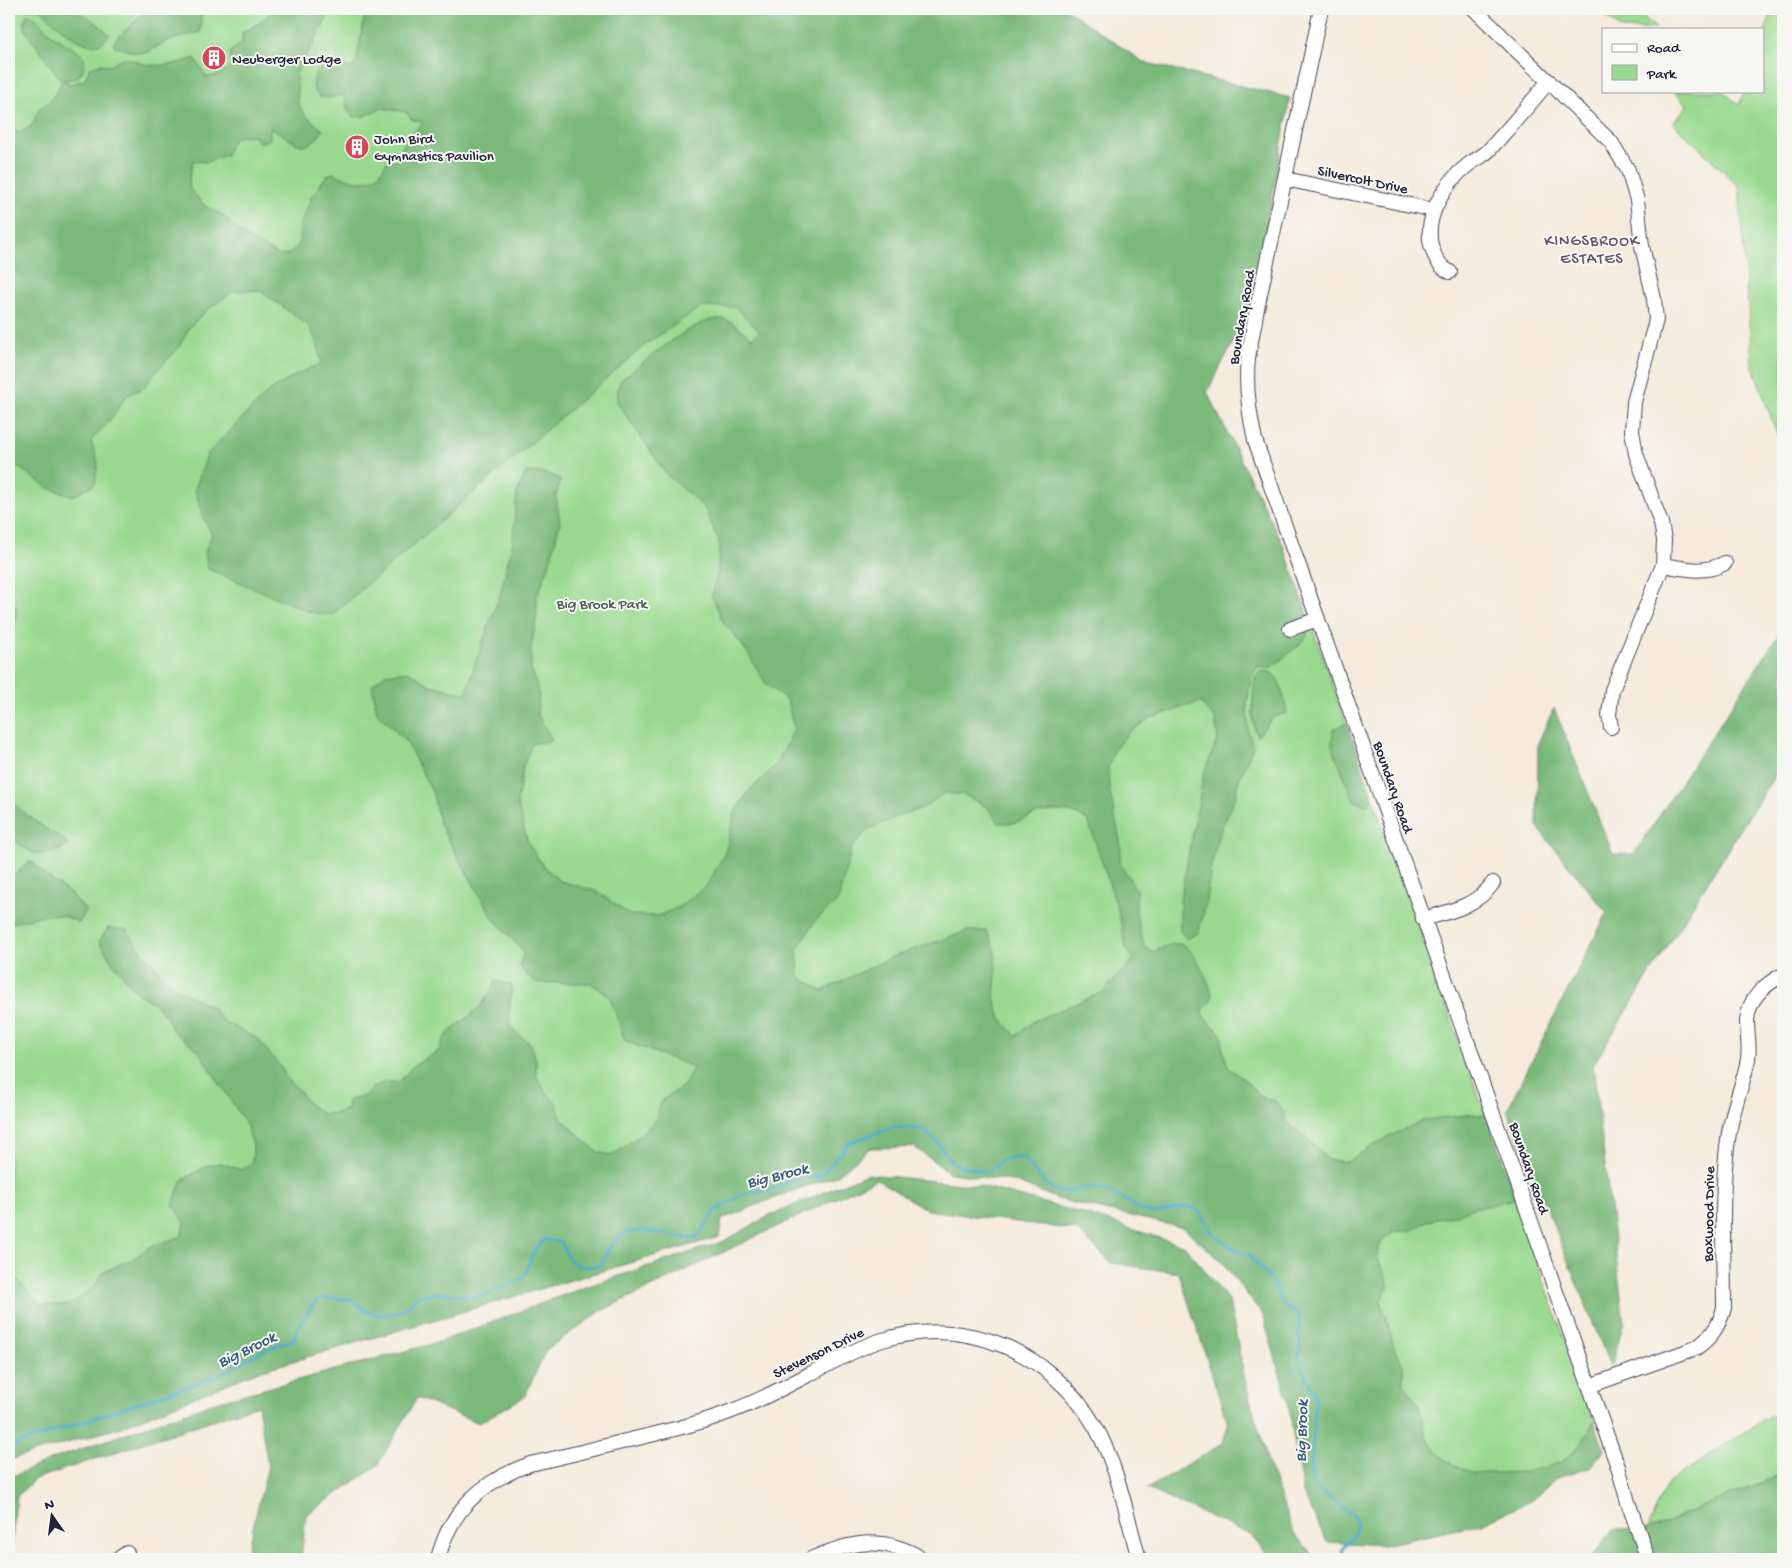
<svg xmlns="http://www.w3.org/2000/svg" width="1792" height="1568" font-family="'Gochi Hand',sans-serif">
	<rect width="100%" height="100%" fill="#f6f6f2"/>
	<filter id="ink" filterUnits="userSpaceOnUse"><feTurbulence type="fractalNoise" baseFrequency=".02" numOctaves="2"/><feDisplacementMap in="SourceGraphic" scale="10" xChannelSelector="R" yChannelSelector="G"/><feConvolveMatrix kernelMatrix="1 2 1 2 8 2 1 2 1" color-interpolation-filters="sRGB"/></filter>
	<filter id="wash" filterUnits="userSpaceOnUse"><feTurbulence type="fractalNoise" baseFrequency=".0096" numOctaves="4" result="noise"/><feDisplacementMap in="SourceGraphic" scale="20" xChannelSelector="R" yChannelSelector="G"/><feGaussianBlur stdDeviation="1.12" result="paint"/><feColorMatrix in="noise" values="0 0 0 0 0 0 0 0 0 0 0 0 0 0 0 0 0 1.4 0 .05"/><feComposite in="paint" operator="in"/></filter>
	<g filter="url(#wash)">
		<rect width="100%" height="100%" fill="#f5eadb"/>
		<path fill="#99d98f" stroke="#5e7e65" d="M9,9H1066L1143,62L1290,98L1252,306L1207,392L1283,545L1604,1450L1600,1456L1495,1492L1316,1411L1225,1242L923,1129L9,1447Z
			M1598,9H1635L1657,29H1621Z
			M1773,9L1783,15V451L1752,364L1739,186L1673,123L1687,106L1674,91H1723L1739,105L1744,91H1763V36Z
			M1783,1407V1474L1648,1529L1667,1483Z"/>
		<path fill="#7ab97a" stroke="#4e6e5a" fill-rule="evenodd" d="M41,9C75,9 85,11 110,35C107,38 104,41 101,43C82,52 52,21 41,9Z
			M151,9H207L201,16V32L170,40L148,52L137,53L114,46V42L116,39L140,17Z
			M274,9H332L296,74L298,104L307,117L323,130C303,160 294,138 270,128V139L263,142L258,141L253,135C234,136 233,137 226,155L207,162L193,161L189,179L190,189L205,206L224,216L233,226L248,238L280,256L291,253L300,243V225L312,196L327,175L334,173C346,180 365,185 377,176C381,173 384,166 387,162L397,160L401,154L402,148L406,142L423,122L412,120L406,112L382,108L364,116L354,117L348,112L345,97L339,95L331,98L319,97L313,88L315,74L325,63L334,61L351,68L356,64L366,9H1066L1143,62L1290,98L1252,306L1207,392L1283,545L1309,618L1307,636L1298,646L1272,667L1258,666L1251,678L1247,703L1248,730L1253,747L1238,782L1236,795L1218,837L1211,867L1204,912L1198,933L1187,939L1180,931V901L1204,773L1218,739L1215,719L1200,702L1151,718L1130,731L1115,748L1108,767L1109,788L1121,846L1120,863L1136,890V914L1144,946L1153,952C1163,948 1173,941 1183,945C1193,948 1211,985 1212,995C1212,1002 1207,1007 1202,1011L1204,1018L1215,1027L1222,1036V1047L1229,1068L1244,1079L1261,1097L1275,1101L1284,1113L1286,1121L1316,1147L1328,1160L1347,1162L1384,1139L1424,1120L1474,1114L1487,1116L1516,1198L1491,1205L1470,1209L1453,1216L1427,1221L1412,1230L1394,1232L1382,1241L1377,1256L1389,1285L1380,1303L1386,1315L1394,1348L1403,1365L1404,1384L1419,1405L1427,1439L1445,1461L1474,1473L1525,1472L1560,1463L1582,1443L1594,1421L1604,1450L1589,1468L1557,1478L1532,1500L1482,1524L1384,1545L1327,1542L1303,1493L1288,1402L1263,1315L1223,1263L1184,1228L1061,1200L1013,1181L950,1173L914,1147L870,1148L838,1175L787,1193L722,1219L719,1237L259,1371L118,1428L9,1460V1270L40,1305H69L93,1288L104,1272L134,1258L153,1245L181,1237L185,1223L173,1205L181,1181L208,1165L221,1163L241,1170L252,1163L253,1145L245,1122L197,1049L173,1031L166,1016L154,1003L138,994L110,959L99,941L108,928L127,930L140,949L161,974L180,991L210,1006L223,1021L258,1039L282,1069L287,1080L297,1088L307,1102L322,1114L337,1113L348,1109L347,1100L364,1096L373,1087L385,1082H399L413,1066L440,1050C443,1030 463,1024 476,1010C485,1002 491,991 496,981L512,985L509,1013L511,1029L532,1045L536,1060V1075L545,1091L556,1103L561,1118L596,1151L611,1156L638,1137L655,1120L662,1100L685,1085L693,1067L625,1041L610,997L591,983H536L519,967L524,952L493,918L456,854L439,822L433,794L406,741L377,713L372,685L385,674L408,671L430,685L466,694L473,669L500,595L513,541L517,492L526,472L545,473L560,479L556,496L560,523L548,569L537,596V615L531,647V668L539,694L537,714L552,740L532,744L523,766L517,802L528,843L544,867L560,881L596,891L630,915L658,916L679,907L707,885L725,853L736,809L751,789L777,764L794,729L787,700L766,684L746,650L723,622L712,596L718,570L719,541L704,507L667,475L617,402L618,388L621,380C644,363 696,315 723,319C733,320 744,333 752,338L759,331L735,307H701L646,344L332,615L310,612L208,569L205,551L212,535L203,518L195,489L208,453L268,392L296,375L321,363L318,345L308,325L259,290L234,291L207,310L189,328L178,349L159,368L144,388L127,395L113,416L91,441L98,462L95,484L73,496L48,488L13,463L9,457V134C15,130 26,131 31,126C36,121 36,112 40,108C42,106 45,105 47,103C54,97 59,89 62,80C53,71 48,61 40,50C34,42 27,37 25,27C24,23 25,19 27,15H32L52,35L80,53L84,57C84,75 80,79 63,80L70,84L85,80L89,68L101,64L111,66C116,62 119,58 125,58C131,59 138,62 144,64C161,67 180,64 195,58L206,77L219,75L231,67L230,52L242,43V33L258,24ZM944,793L965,795L988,808L999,823H1015L1035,814L1053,811L1071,812L1088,820L1118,910L1126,948L1134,959L1103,992L1034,1021L1016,1036L1001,1019L994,998L996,975L995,950L987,931H967L892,957L822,991L799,977L797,949L816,920L838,901L851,849L867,830L901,815L923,808Z
			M9,601L15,605C18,616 14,629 9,640Z
			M1783,628V769L1776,773L1593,1065L1624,1322L1611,1368L1507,1110L1607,913L1537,827L1538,743L1554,708L1613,854H1634Z
			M1264,671C1282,671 1283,699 1287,713L1273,717L1257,737C1250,719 1253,697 1255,677L1259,672Z
			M1347,723L1373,798L1367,805L1354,801L1332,746L1333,729Z
			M9,798C20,810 33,820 46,829C54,834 64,837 68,845C42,861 29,855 9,834Z
			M29,862L34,863L46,876L71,894L86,911L79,923C55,908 37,917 12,923H9V877L15,875Z
			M867,1174L981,1186L1088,1215L1185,1246L1229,1301L1246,1385L1270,1469L1293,1532L1316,1559H1272L1249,1534L1147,1489L1223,1443L1228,1424L1179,1273L1111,1263L1077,1230L927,1210L876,1179L601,1311L546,1350L525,1396L479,1423L417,1398L377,1466L306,1515L301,1559H248L246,1556L268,1466L258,1405L35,1479L17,1496L12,1541L9,1542V1478L50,1460L212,1403L439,1342L585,1287L722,1242L769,1216Z
			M1783,1474V1559H1590L1613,1530L1648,1529Z"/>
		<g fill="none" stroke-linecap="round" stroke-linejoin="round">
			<path stroke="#4aaac9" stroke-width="3" d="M9,1447L215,1377L264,1350L293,1340L298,1328L313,1304L321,1298L350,1299L367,1311L379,1315L396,1313L411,1304L416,1298L425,1294L437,1293L480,1297L523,1278C532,1262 529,1250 546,1239L562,1243C569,1265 577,1271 601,1265L608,1250L621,1234L641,1230L690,1239L698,1236L715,1211L741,1195L769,1190L799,1178L821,1176L849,1143L894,1127L923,1129L938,1143L949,1159L957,1165L982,1171H990L1003,1159L1021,1157C1032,1165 1042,1184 1053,1189C1068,1196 1080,1185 1095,1188C1106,1190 1117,1195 1127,1201C1134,1206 1141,1212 1150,1213C1163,1215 1180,1203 1195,1209C1204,1213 1205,1224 1211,1231C1218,1238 1239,1255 1249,1255L1272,1281L1284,1306L1298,1314L1300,1348L1299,1362L1316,1396L1311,1469L1314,1486L1353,1515L1357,1524L1353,1538L1344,1546L1340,1559"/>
		</g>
	</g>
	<g filter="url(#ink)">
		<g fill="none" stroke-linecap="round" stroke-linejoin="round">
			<defs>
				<path id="minor" d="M1321,9L1256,313C1254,328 1250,344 1248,359C1245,386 1249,413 1255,440L1294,552L1618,1467L1628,1502L1648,1559
					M1474,9L1611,142L1628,170L1637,200L1642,246L1654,299L1656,320L1634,402L1632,431L1636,454L1661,523L1664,540L1663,565L1612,690L1609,715L1611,727
					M1285,179L1434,210
					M1450,272C1439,267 1434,256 1431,245C1424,215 1446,182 1469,164C1476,159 1484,156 1490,149C1510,127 1530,104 1549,81
					M1663,565C1684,569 1705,574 1725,563
					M1290,629L1318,619
					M1423,919C1449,912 1477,906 1493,883
					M1589,1386L1696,1348C1711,1338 1719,1326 1724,1308C1724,1253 1720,1195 1728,1140C1731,1112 1743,1086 1748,1059C1750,1046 1747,1034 1747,1021C1748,999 1765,984 1783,975
					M118,1559L127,1553
					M438,1559C450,1509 483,1481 530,1464C566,1456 602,1447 638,1438C672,1430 705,1422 737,1409C768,1397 798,1380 827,1365C844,1356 861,1347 879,1341C965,1314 1052,1351 1096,1428C1118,1467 1127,1517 1139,1559
					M811,1559C852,1541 883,1535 923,1559"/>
			</defs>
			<use href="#minor" stroke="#424053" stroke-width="16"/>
			<use href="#minor" stroke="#fff" stroke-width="14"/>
		</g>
	</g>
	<defs>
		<symbol id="building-disc" viewBox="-11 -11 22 22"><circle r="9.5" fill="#d1495b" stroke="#f6f6f2"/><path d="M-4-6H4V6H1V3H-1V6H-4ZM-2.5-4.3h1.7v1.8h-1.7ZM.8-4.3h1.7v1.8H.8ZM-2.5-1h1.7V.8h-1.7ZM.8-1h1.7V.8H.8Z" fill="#fff"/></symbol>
	</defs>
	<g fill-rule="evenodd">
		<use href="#building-disc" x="200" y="44" width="28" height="28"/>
		<use href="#building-disc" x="343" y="133" width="28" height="28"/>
	</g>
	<g text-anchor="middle" stroke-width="4" stroke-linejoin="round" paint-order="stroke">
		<g font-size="15" fill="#22223b" stroke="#f6f6f2" text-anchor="start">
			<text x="232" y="63">Neuberger Lodge</text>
			<text x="374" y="143">John Bird<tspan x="374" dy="17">Gymnastics Pavilion</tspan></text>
		</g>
		<g font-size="15" fill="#22223b" stroke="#f6f6f2">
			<text transform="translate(1363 179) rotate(12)" y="5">Silvercolt Drive</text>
			<text transform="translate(1241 317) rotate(-80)" y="5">Boundary Road</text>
			<text transform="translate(1394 787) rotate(71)" y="5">Boundary Road</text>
			<text transform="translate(1530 1168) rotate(71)" y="5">Boundary Road</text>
			<text transform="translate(1708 1214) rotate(-89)" y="5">Boxwood Drive</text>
			<text transform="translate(818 1352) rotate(-26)" y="5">Stevenson Drive</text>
		</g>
		<g font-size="15" fill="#465954" stroke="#f6f6f2">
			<text x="602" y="608">Big Brook Park</text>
		</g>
		<g font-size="16" letter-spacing="1" fill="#65526a" stroke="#f6f6f2">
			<text x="1592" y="245">KINGSBROOK<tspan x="1592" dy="18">ESTATES</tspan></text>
		</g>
		<g font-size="16" font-style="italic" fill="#325874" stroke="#f6f6f2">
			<text transform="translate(777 1174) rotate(-14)" y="6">Big Brook</text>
			<text transform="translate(246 1348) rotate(-26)" y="6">Big Brook</text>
			<text transform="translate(1300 1431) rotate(-88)" y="6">Big Brook</text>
		</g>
	</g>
	<rect width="1792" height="1568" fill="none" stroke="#f6f6f2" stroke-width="30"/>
	<rect x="1602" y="28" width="162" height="65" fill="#f6f6f2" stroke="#a1a1a9"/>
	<rect x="1612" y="44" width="25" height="8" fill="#ffffff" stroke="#a1a1a9"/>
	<text x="1647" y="52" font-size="15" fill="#22223b">Road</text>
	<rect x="1612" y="65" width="25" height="15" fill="#99d98f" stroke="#a1a1a9"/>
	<text x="1647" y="78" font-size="15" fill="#22223b">Park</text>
	<g transform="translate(52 1516) rotate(346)" stroke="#f6f6f2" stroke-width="4" paint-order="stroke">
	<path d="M0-4L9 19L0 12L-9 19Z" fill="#22223b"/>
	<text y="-8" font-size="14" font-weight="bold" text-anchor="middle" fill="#22223b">N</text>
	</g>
</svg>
